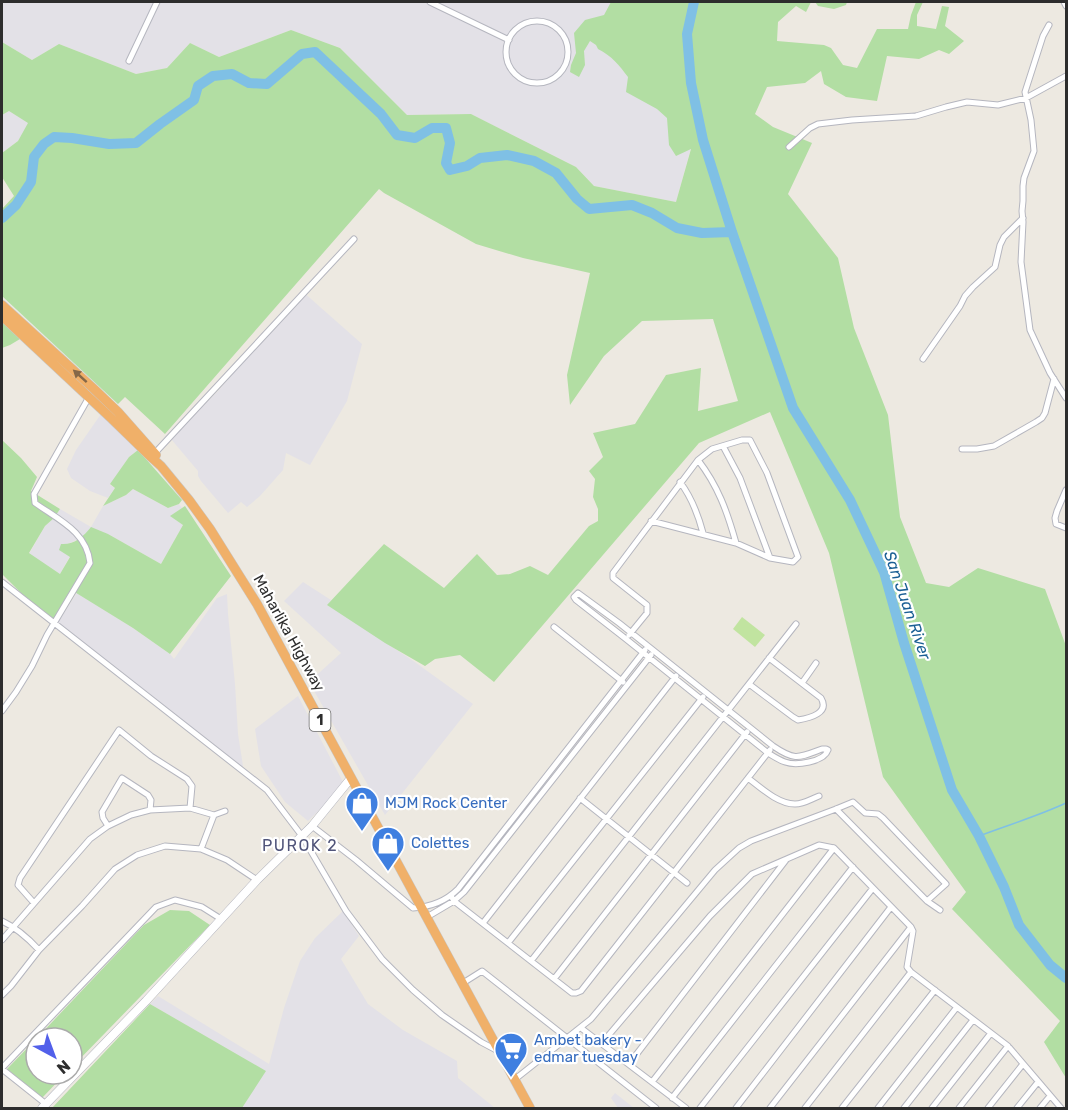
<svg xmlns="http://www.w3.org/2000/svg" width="1068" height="1110" font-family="Rubik,sans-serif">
	<rect width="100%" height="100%" fill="#ede9e1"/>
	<path fill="#e3e1e7" d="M2,2H672L691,148L676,202L594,186L576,167L471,114L407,115L340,48L291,30L219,57L190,43L167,68L136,74L59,44L32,60L2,42Z
		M9,111L29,123L18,141L2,153V115Z
		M302,291L362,344L347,401L310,465L286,453L283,470L260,496L247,507L241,502L228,513L201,481L198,476V471L171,439L219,390Z
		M101,414L118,428L138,450L129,457L110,485L115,488L108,498L90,491L71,478L67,469L76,450Z
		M133,489L168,508L179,504L182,508L171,516L183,525L161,564L108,534L83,537L68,544L70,556L60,574L29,554L45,526L54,518L60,509L91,527L103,506L126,495Z
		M303,582L331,600L328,605L412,660L473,704L385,815L309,682L341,653L284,601Z
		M77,593L133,628L170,654L174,659L217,598L227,594L228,614L235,684L238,734L243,766L239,767L56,625Z
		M298,696L343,782L340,790L308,821L285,802L261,766L255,729Z
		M343,911L359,936L341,959L368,1004L403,1030L457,1061L458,1078L495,1108H242L265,1071L150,1004L158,996L269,1064L284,1008L300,961L315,938Z
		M615,1093L634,1108H618L611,1098Z"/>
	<path fill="#b2dea3" d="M611,2H811L806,12L796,6L778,22L777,41L824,45L831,48L843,65L857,68L877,29H908L911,15L916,2H923L917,15V26L936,29L942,6L949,7L945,26L964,41L949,54L939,50L919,59L887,56L877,101L846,97L824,84L821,71L805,83L767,87L755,114L773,127L812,143L788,194L838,258L854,328L888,415L900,517L926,583L949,587L978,568L1045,589L1066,646V1078L1044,1042L1060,1021L952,909L966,892L883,777L829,553L770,412L699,443L494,682L460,655L435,659L425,666L385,643L327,605L384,544L444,588L477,554L497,575L510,574L530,566L548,575L589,526L598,521V509L593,497L595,479L589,471L603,457L593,433L635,424L666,375L701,368L698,411L738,401L713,319L642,321L604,356L570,405L567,375L590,273L523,258L476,244L384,193L379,189L165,434L125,397L118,404L2,296V209L14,196L2,177V153L18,141L28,123L9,111L2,115V42L32,60L59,44L136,74L167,68L190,43L219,57L291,30L340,48L407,115L471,114L576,167L594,186L676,202L691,149L676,156L669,145L667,118L657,109L626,92L628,77C619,65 612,56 598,49L596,45L590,41L584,51L585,65L579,77L570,72L571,65L576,53L574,33L585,20L604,15Z
		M815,2H847L846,5L834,9L818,6Z
		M2,322L20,339L10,345L2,348Z
		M2,440L21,458L37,477L31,491L60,509L54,518L45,526L29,553L60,574L70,557L59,550L61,544C74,545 83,537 91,527L108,534L161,564L183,525L170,516L185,506L231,576L170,654L133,628L73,591L55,621L34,606L2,574Z
		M138,450L182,500L179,504L168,508L133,489L126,495L103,506L115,488L110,484L129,457Z
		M170,910L189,911L210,925L72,1067V1038H37L144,925Z
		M150,1004L266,1071L242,1108H52Z
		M36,1039V1074H65L42,1098L7,1069Z"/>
	<path fill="#c1e4a0" d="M742,617L765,635L755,647L733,629Z"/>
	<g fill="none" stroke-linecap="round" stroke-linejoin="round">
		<path stroke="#7fc0e5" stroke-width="1.5" d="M979,836C1008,825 1038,816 1066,803"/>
		<path stroke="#7fc0e5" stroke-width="10" d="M694,2L687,34L691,83L703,140L732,232L793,408L850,500L884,572L904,643L952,790L979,836L1004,887L1019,925L1050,965L1066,978
			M2,218L16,205L31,182L34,157L44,144L54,137L72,138L109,144L136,143L160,124L194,100L198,86L213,76L232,74L249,83L267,84L302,54L315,52L381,114L397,135L415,138L432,128H446L450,143L446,163L450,170L467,166L480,158L507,155L534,161L556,173L577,199L589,209L632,205L652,213L677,228L702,233L732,232"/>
		<defs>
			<path id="street" d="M430,2L509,40
				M1064,2L1066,6
				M506 52a31 31 0 1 1 62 0a31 31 0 1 1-62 0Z
				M1049,25L1043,36L1025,92L1031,120L1034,151L1024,178L1023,186V201L1022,211L1023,222L1021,262L1030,330L1050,373L1066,398
				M129,61L157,2
				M789,147L810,128L818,124L852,120L916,116L946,107L967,102L998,105L1026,98L1066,76
				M923,359L960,306L965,296L973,287L995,267L1000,245L1004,237L1023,218
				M723,446L740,478L770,558
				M962,449H977L994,446L1036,422L1042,418L1045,413L1054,379
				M154,454L354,239
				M698,460C718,486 727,511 736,543
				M680,482C692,498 698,514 703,533
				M1066,490L1057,511L1055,518L1056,524L1066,528
				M2,582L267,790L302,836L346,911L382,959L413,990L442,1015L481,1042L498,1051
				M578,593L619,623L773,746C795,761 798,758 822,749H826L828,750C824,762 796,766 785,762C779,760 773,756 768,753L626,639L576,600L574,597Z
				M554,627L623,682
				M629,635L647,613V605L613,578V573L698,460L712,449L742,440H750L767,473L798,557L793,562L770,558L736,543L651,521
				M802,683L816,663
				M749,684L793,717L798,720C810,718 830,713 821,698L769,658
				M2,711L16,692L32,666L47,635L90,563C87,532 59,520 35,503L34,494L89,397
				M748,778C761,788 778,804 795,804C804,804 811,799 819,796
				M580,798L687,883
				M836,809L927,901L940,910
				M108,826L103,818L102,812L122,778L148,795L151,800L150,810
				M312,826L356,860L413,908C430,907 446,901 458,889L645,650
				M201,849L214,815L225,811
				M451,896L454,901L572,993H576L581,991L770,750
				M34,903L18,885L20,878L119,730L151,756L187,779L192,786L190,808
				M427,917L454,901L464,892L651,655
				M2,921C17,928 28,938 39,950
				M483,923L676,676
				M2,940L90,839L108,826L131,815L150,810L190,808L214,815
				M508,943L703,697
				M531,961L796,624
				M554,979L747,732
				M463,983L482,971L656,1108
				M2,995L11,986L39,950L82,906L115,869L137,855L165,846L201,849L227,860L257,880
				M581,1028L686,1108
				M602,1043L710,916L752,874L819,845L834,848L911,927L913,931L907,967L911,972L1008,1046L1061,1108
				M629,1064L786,860
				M2,1068L156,907L175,900L202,907L221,919
				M2,1069L46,1104
				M514,1080L591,1019L715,870L739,848L751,841L836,809L853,802L865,813L878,814L883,818L946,884L927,901
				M652,1082L834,848
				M672,1098L853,867
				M700,1108L873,888
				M736,1108L891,907
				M770,1108L911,927
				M805,1108L911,972
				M842,1108L935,990
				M878,1108L957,1007
				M904,1108L973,1020
				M932,1108L991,1033
				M959,1108L1008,1046
				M988,1108L1023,1064
				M1017,1108L1038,1082
				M1040,1108L1050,1096"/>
			<path id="secondary" d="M42,1108L146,1001L257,880L312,826L351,778"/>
			<path id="highway" d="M2,305L94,389L118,412L156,455
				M2,316L111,418L151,457L161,466L189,500L210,529L257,604L530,1108"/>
		</defs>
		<use href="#street" stroke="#b5b6bf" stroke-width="7"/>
		<use href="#secondary" stroke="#b5b6bf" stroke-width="9"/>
		<use href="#highway" stroke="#c8c8c8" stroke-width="10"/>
		<use href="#street" stroke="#fff" stroke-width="5"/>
		<use href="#secondary" stroke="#fff" stroke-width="8"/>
		<use href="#highway" stroke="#f0b069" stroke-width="9"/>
	</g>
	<defs><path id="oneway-solid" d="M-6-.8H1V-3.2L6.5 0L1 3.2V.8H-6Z" transform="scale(1.5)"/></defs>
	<use fill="#856848" href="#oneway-solid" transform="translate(80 376) rotate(-138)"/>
	<defs>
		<symbol id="shop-pin" viewBox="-11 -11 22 30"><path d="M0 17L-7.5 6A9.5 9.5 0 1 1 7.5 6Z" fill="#3f7fe0" stroke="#fff"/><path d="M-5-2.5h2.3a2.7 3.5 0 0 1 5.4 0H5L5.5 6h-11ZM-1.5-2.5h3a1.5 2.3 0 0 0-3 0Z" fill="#fff"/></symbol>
		<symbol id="supermarket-pin" viewBox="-11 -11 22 30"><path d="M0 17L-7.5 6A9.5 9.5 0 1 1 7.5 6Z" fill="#3f7fe0" stroke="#fff"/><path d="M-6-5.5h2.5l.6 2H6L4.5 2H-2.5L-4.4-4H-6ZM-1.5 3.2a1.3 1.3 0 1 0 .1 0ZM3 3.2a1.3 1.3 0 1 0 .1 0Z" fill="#fff"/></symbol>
	</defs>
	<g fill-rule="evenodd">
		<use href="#shop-pin" x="343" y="784" width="38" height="52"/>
		<use href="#shop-pin" x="369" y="824" width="38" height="52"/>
		<use href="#supermarket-pin" x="492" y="1030" width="38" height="52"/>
	</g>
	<g text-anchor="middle" stroke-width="4.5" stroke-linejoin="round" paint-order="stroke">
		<rect fill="#fff" stroke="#6c6c6c" stroke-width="1.5" x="309.5" y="709" width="21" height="22" rx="4.5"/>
		<g font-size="14" font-weight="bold" fill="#2d2d2d">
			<text x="320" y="725">1</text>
		</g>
		<g font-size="15" fill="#2d2d2d" stroke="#fff">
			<text transform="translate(289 633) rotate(61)" y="5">Maharlika Highway</text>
		</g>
		<g font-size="15" fill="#366cbe" stroke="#fff" text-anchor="start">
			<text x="385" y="808">MJM Rock Center</text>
			<text x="411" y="848">Colettes</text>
			<text x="534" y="1045">Ambet bakery -<tspan x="534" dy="17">edmar tuesday</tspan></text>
		</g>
		<g font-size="16" font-style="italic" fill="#1a5f94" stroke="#fff">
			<text transform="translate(908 605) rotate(71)" y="6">San Juan River</text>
		</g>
		<g font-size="16" letter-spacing="1.5" fill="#51557a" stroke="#fff">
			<text x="300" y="851">PUROK 2</text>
		</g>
	</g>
	<rect width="1068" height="1110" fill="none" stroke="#2d2d2d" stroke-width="6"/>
	<g transform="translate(54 1056) rotate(139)"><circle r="28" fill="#ffffff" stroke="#ababab" stroke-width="1.5"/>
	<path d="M0-4.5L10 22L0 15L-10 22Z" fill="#5260ea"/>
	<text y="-9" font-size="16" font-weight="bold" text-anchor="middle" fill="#2d2d2d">N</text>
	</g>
</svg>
